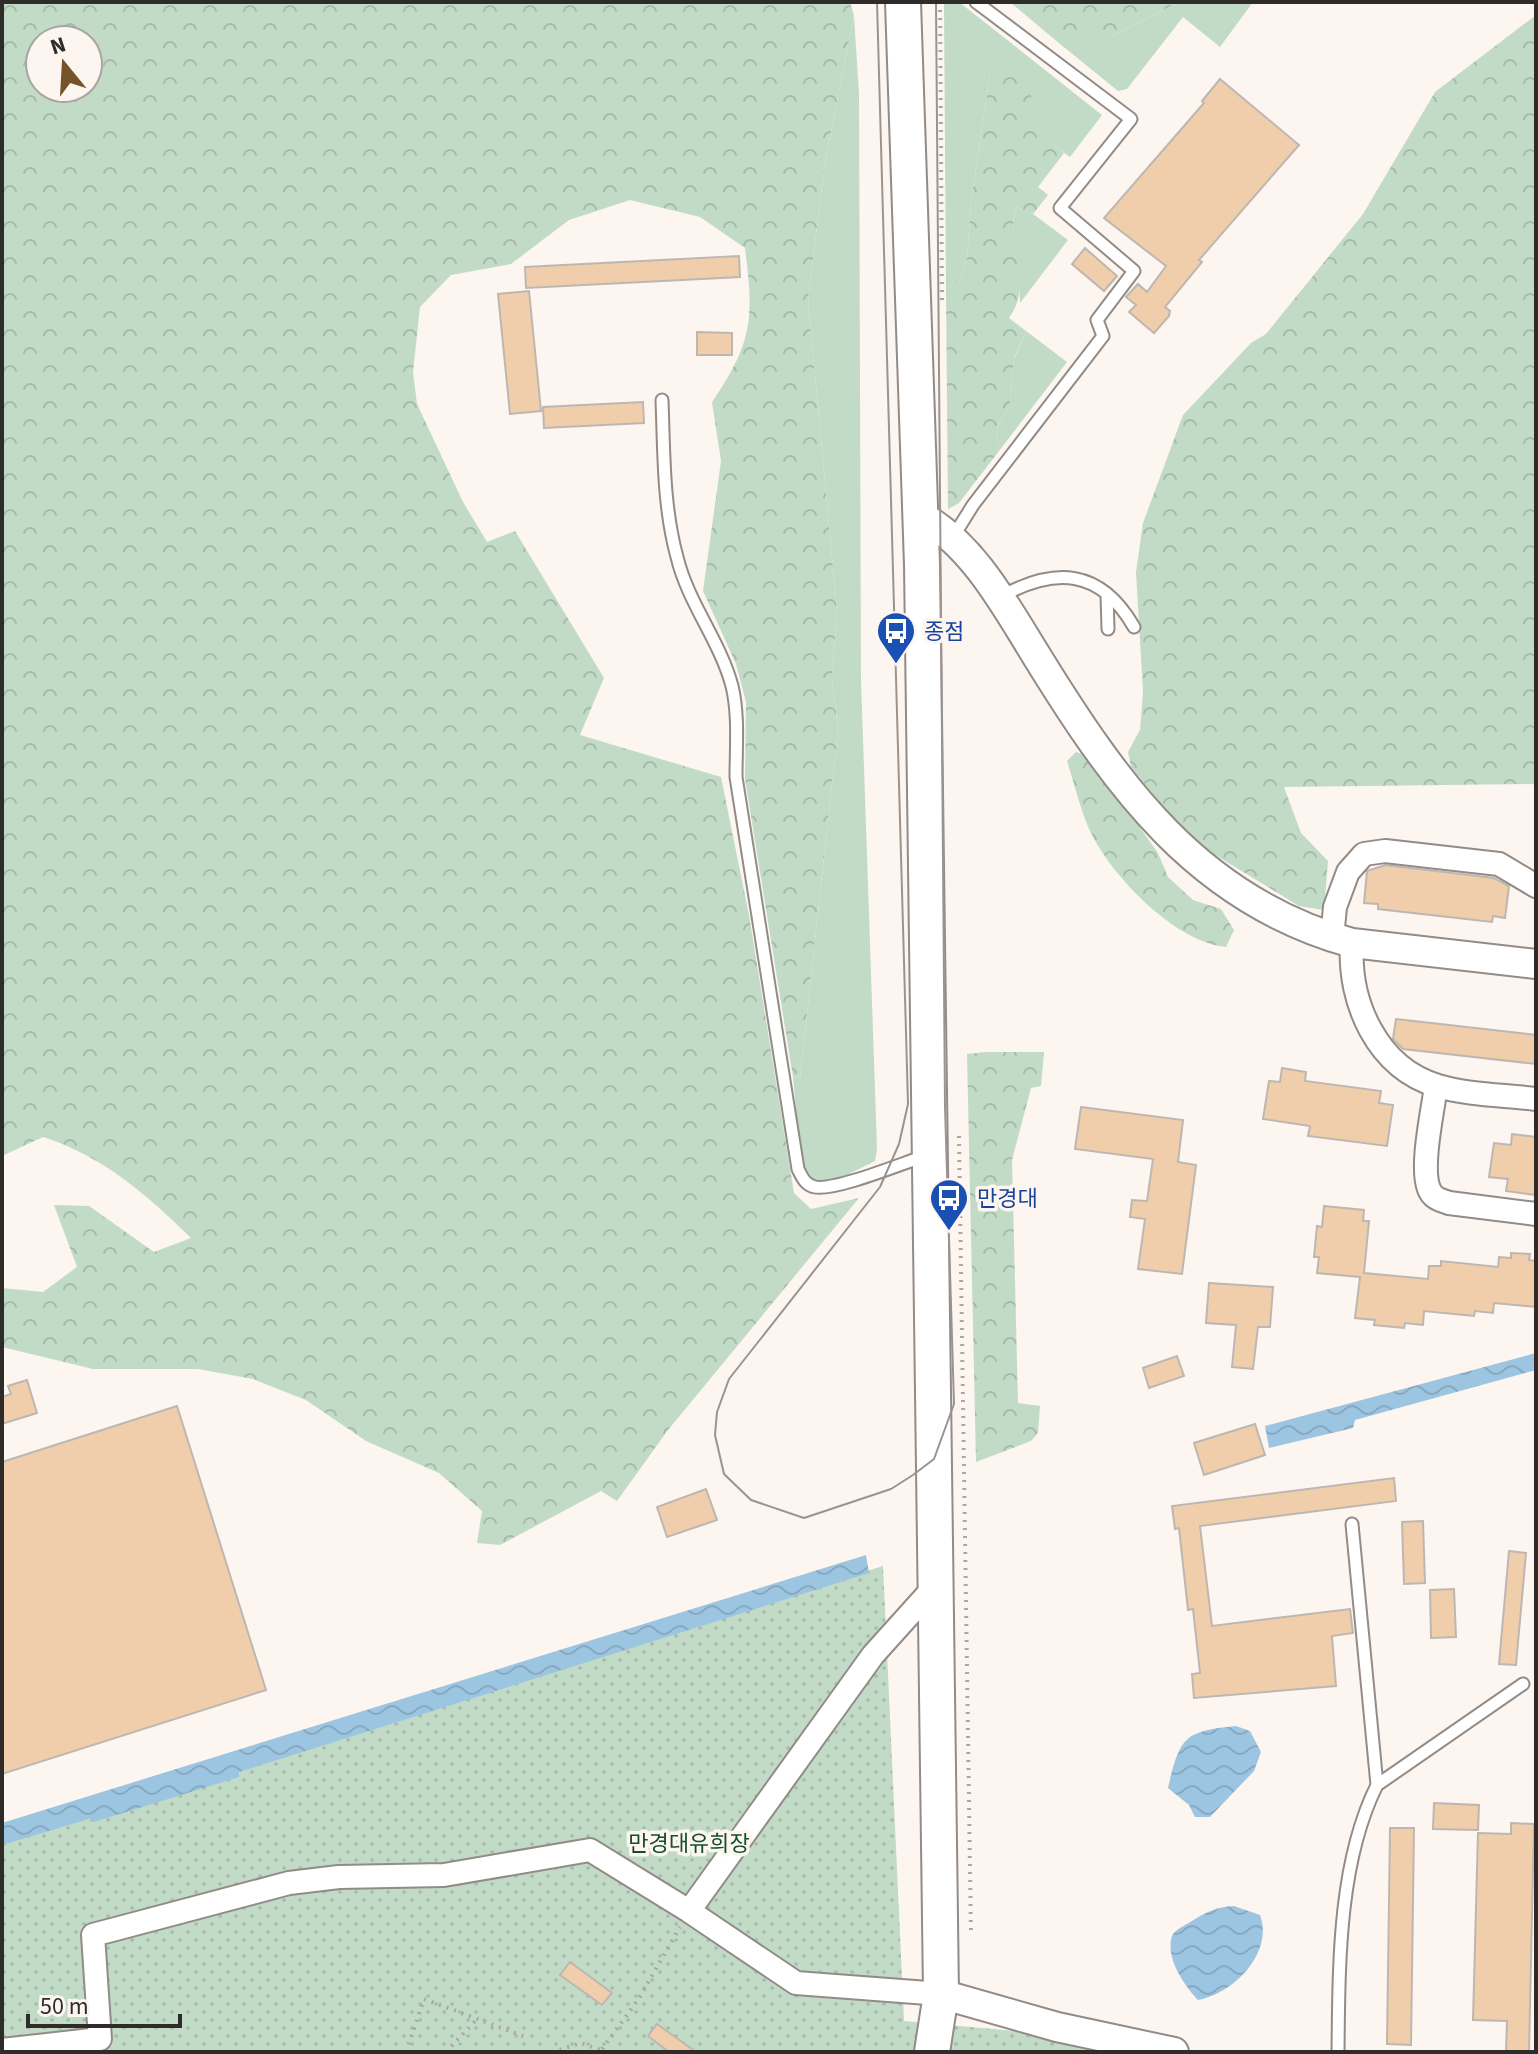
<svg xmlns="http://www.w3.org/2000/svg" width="1538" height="2054" font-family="'Source Sans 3','Noto Sans KR',sans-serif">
	<defs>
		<pattern id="forest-crowns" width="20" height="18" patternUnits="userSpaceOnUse" patternTransform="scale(2)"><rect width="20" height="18" fill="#c1dbc6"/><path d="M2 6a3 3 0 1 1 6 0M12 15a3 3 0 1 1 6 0" fill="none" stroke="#a6bcaa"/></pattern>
		<pattern id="park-dots" width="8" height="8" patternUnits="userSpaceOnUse" patternTransform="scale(2)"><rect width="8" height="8" fill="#c1dbc6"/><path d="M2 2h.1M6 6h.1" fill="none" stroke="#a6bcaa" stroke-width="1.8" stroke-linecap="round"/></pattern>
		<pattern id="water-waves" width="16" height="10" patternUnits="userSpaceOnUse" patternTransform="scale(2)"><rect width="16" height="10" fill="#9cc5e1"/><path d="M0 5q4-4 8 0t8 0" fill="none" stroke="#87a9c1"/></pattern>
	</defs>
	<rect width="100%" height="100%" fill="#fdf5f0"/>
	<path fill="#c1dbc6" d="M944,2H959L1102,115L1070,157L1055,146L990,74L971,202L967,260L961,277L946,289Z
		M1179,2H1253L1220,47L1183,17L1127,89L1118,91L1054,39H1106Z
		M854,16L859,95L861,680L877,1149L875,1161L841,1178L816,1183L805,1177L801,1166L793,1077L800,1078L838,729L832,679L837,610L808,300L825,162Z
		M1016,207L1033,214L1068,240L1020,303C1020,271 1008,238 1016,207Z
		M1026,331L1067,362L999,451L996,429L1010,405L1014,359Z"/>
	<path fill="url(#forest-crowns)" fill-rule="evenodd" d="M2,2H850L854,16L825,162L808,300L837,610L832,679L838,729L800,1078L793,1077L745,779L746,702L736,664L703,591L721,461L712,402C753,342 754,318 745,248L700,217L630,200L569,220L511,264L451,275L420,307L413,372L417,404L463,502L487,542L515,531L604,678L580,735L721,777L749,915L794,1193L811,1209L859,1198L668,1430L617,1501L601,1491L500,1545L477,1543L482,1511L439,1473L366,1441L306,1400L253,1379L198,1369H93L2,1347V1288L43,1292L77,1267L54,1205L89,1206L154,1252L191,1238C147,1195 103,1156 43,1137L2,1156ZM88,40V88H40V40Z
		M1010,2H1179L1106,39H1054Z
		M1536,15V784L1284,787L1301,833L1328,861L1324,910L1299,906L1212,853L1170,815L1131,767L1128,752L1140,730L1143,692L1136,572L1143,523L1183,415L1251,343L1266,334L1363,214L1435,92Z
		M1007,71L1026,85L1055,146L1064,153L1038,187L1048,195L1033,214L1016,207C1005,246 1035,282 1009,318L1026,331L1014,358L1010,405L996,429L999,451L959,503L948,509L946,289L961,277L967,260L971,202L990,74Z
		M1076,752L1089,756L1105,778L1158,853L1168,877L1193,900L1221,909L1234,930L1226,947C1176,942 1116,880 1093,837C1081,814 1075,785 1067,761Z
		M985,1052H1044L1041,1086L1031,1088L1012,1160L1018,1403L1040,1406L1038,1433L1031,1441L976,1462L967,1054Z"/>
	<path fill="url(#park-dots)" d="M883,1566L904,2021L1037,2033L1131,2052H2V1840Z"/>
	<path fill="url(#water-waves)" d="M1536,1353V1370L1355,1420L1353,1428L1269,1448L1265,1426Z
		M866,1555L869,1573L239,1772V1777L94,1822L92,1818L2,1845V1823Z
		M1236,1726L1250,1731L1261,1752L1254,1771L1210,1817H1195L1189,1805L1168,1788C1180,1738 1183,1731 1236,1726Z
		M1234,1906L1260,1915C1274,1953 1233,1994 1198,2000C1184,1985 1165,1958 1172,1936C1175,1929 1186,1925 1192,1921C1206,1912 1217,1907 1234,1906Z"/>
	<path fill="#f0ceac" stroke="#bdb7b1" stroke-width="2" d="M1220,79L1299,145L1199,260L1202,262L1165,307L1170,311L1169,316L1154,333L1129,312L1136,305L1126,297L1138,284L1147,292L1166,266L1104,218L1204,103L1202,101Z
		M1085,248L1117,276L1104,291L1072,264Z
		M739,256L740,277L526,288L525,267Z
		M529,291L541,411L510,414L498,294Z
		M697,332L732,333V355H697Z
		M643,402L644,423L544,428L543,407Z
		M1385,865L1494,878L1509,886L1505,918L1493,916L1492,922L1378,909V904L1364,903L1367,871Z
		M1396,1019L1536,1035V1064L1403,1049L1393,1039Z
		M1282,1068L1306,1072L1305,1081L1381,1091L1379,1103L1393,1105L1387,1146L1308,1136L1310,1126L1263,1119L1269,1081L1280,1082Z
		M1081,1107L1183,1120L1178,1162L1196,1165L1182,1274L1138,1269L1145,1219L1130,1217L1132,1200L1147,1201L1153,1159L1075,1149Z
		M1512,1134L1536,1137V1195L1506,1191L1508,1179L1489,1177L1494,1143L1511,1145Z
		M1324,1206L1364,1210L1363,1221H1369L1364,1273L1428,1279L1429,1266H1441V1261L1498,1267L1499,1257L1511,1258V1253L1530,1254L1529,1260L1536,1261V1307L1494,1303L1493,1313L1475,1311L1474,1316L1424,1311L1423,1325L1405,1323L1404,1328L1374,1325L1375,1320L1355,1318L1360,1277L1317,1273L1319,1257H1314L1317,1226L1322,1227Z
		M1209,1283L1273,1287L1270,1327H1258L1253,1369L1232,1367L1236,1325L1206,1323Z
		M1177,1356L1184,1376L1149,1388L1143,1368Z
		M27,1380L37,1413L2,1424V1397L11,1394L8,1386Z
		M177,1406L266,1690L2,1774V1462Z
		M1255,1424L1265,1455L1204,1475L1194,1443Z
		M1394,1478L1396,1501L1200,1526L1212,1626L1350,1609L1353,1633L1332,1636L1336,1686L1194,1698L1192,1674L1200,1673L1193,1609L1188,1610L1179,1528L1175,1529L1172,1506Z
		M706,1489L717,1520L667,1537L657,1507Z
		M1423,1521L1425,1583L1404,1584L1402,1522Z
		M1509,1551L1526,1553L1516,1665L1499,1664Z
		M1454,1589L1456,1637L1431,1638L1430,1590Z
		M1434,1803L1479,1805L1478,1830L1433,1829Z
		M1511,1823L1534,1824L1529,2052H1506L1507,2021L1473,2020L1478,1833L1511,1834Z
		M1390,1828H1414L1411,2045L1387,2044Z
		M570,1962L612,1993L602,2005L560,1975Z
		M657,2024L696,2052H669L648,2036Z"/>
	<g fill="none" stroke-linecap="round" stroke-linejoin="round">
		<defs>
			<path id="service" d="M662,400C664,452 663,506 677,557C688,603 720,641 732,686C739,715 736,747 736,777L798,1169C802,1177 805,1185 815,1187C835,1191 903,1163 925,1156
				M953,537L973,505L1103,336L1097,320L1134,271L1060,208L1131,119L976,2
				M1107,594L1108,629
				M1000,597C1055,567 1100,568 1134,627
				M1377,1785L1523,1684
				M1338,2052C1339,1966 1338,1863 1377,1785L1352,1524"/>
			<path id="minor" d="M1332,938L1335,907L1348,872L1364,854L1385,851L1499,864L1536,886
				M1352,943C1348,1002 1377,1068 1438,1086C1468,1095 1504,1095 1536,1099
				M1436,1086C1433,1110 1420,1167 1429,1189C1433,1199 1441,1200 1449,1203L1536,1214
				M689,1911L796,1983L941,1994
				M2,2050L100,2039L93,1935L289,1883L339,1877L444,1875L590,1850L689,1911L873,1655L936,1585"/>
			<path id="tertiary" d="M921,516C973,545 1005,605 1036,655C1116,785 1198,901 1352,943L1536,964
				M941,1994L1057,2027L1174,2052"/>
			<path id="primary" d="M903,2L922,565L941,1994L932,2052"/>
		</defs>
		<use href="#service" stroke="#928b87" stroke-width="15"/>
		<use href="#minor" stroke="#928b87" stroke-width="26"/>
		<use href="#tertiary" stroke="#928b87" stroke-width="32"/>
		<use href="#primary" stroke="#928b87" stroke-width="38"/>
		<path stroke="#aca6a2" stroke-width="4" stroke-dasharray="2 6" stroke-linecap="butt" d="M940,2L942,300
			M959,1136L971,1935
			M602,2049L638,2000L680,1927
			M406,2052L424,1999L528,2038
			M446,2052L479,2017
			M552,2052L581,2043L606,2052"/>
		<use href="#service" stroke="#fff" stroke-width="11"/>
		<use href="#minor" stroke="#fff" stroke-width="22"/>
		<use href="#tertiary" stroke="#fff" stroke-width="28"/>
		<use href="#primary" stroke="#fff" stroke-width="34"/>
		<path stroke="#9a9491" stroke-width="2" d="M877,2L908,1104L899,1144L880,1187L729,1379L717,1412L715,1435L724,1474L751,1500L804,1518L891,1489L913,1475L934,1459L954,1404L945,1106L936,2"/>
	</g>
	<defs>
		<symbol id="bus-pin" viewBox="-11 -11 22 30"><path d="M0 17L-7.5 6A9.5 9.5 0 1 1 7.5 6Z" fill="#1a4fb4" stroke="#fdf5f0"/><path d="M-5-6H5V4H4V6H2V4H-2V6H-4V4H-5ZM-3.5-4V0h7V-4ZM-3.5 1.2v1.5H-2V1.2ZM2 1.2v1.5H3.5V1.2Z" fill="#fff"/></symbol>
	</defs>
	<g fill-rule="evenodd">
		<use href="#bus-pin" x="874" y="609" width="44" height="60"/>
		<use href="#bus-pin" x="927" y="1176" width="44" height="60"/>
	</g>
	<g text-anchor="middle" stroke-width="7" stroke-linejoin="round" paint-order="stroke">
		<g font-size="22" fill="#164399" stroke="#fdf5f0" text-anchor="start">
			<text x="924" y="639">종점</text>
			<text x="977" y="1206">만경대</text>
		</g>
		<g font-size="22" fill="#124f27" stroke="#fdf5f0">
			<text x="689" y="1851">만경대유희장</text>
		</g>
	</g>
	<rect width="1538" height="2054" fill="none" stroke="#2e2b29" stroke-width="8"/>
	<g transform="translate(64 64) rotate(342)"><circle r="38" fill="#fdf5f0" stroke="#aaa4a0" stroke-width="2"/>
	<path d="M0-6L14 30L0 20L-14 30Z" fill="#75542b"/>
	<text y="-12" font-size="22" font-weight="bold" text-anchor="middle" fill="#2e2b29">N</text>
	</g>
	<path d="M28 2014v12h152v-12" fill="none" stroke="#2e2b29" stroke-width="4"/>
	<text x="40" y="2014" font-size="24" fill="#2e2b29" stroke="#fdf5f0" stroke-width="6" paint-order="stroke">50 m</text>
</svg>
